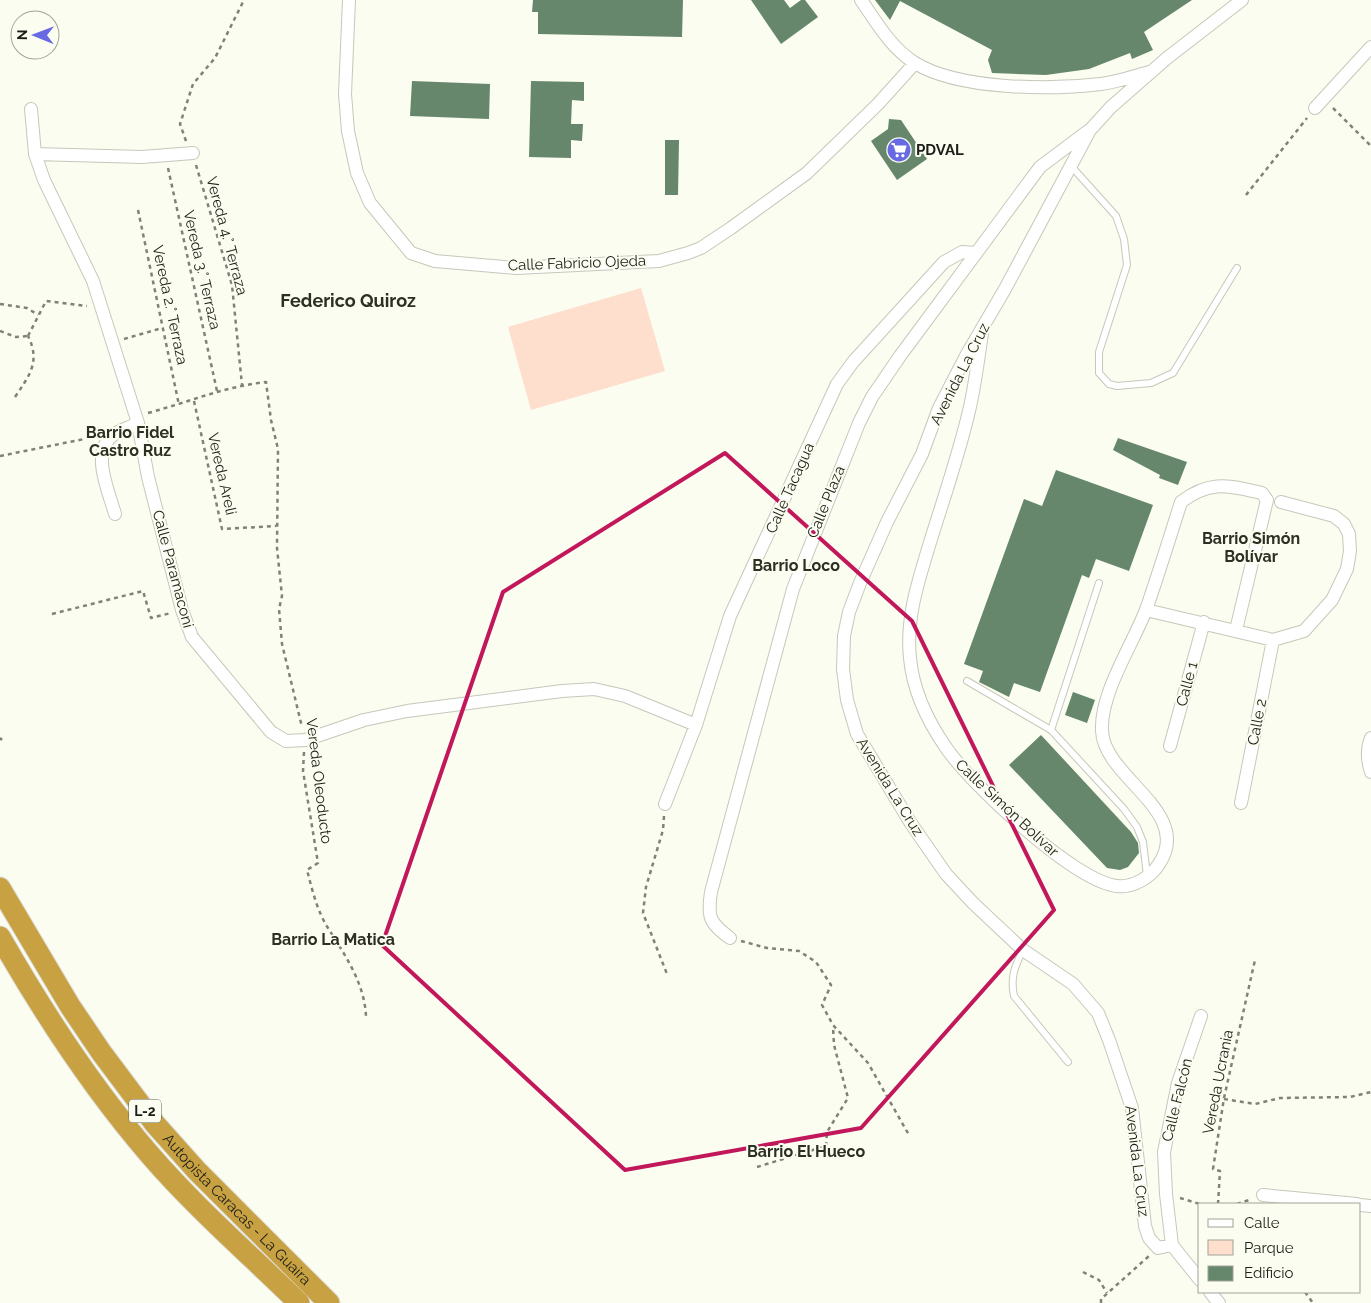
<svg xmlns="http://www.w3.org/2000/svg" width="1371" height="1303" font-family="Raleway,sans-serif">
	<rect width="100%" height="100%" fill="#fafdef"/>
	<path fill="#fedecd" d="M641,288L665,371L531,410L508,327Z"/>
	<path fill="#67876c" d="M533,0H683L682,37L538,34V12H532Z
		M751,0H784L790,8L801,0H805L818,17L781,44Z
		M875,0H1192L1144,32L1153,50L1132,59L1130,53L1089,69L1046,75L992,73L988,60L992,50L900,1L890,20Z
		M412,81L490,84L489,119L410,116Z
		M531,81L584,82V101L572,100L571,124H583L582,141L571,140V158L529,157Z
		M889,119L901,120L927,159L897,180L871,141L888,129Z
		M665,140H679L678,195H665Z
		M1118,438L1187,462L1178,485L1159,478L1160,475L1113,450Z
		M1056,470L1153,505L1129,571L1096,559L1089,578L1082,575L1040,692L1014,683L1009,697L979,682L983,671L964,664L1024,499L1042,506Z
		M1073,692L1095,700L1087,723L1065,715Z
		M1041,735L1131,832L1138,843L1139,853L1128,867L1120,870L1107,868L1009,765Z"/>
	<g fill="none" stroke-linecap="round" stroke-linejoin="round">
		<defs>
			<path id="service" d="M1071,166L1116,216L1124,239L1127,265L1099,352V373L1109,384L1117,386L1151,383L1173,373L1237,268
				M967,681L1051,730L1124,809L1137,827L1143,842L1147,876
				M1051,730L1099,583
				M1023,950C1015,966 1010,977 1014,996L1068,1062"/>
			<path id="minor" d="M349,0L345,94L348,131L357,173L370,203L411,253L435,261L516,268L659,261L688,253L701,248L731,228L807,173L878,104L915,63
				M861,0C877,23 891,48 915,63C959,90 1051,90 1101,84C1117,82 1134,76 1149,72
				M1315,108L1371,47
				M31,109L35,154L44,180L93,281L138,423L148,477L182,610L192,637L271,732L286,741L305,740L364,720L407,711L562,691L594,689L625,696L696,725
				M35,154L142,157L193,153
				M982,334C978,360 975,386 969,411C958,458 942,503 928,549C917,586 906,619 910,658C913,691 928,722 947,749C972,785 1074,881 1117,886C1133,888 1151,877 1159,864C1194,812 1104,778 1102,731C1100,692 1134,643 1147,607C1159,572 1170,537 1181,502C1211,479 1229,486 1262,493L1267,500L1236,630
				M115,514C109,492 90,452 113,435C120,430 131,427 138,423
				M1146,610L1273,640L1304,631L1332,600L1347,569L1350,551L1349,534L1344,524L1334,516L1281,502
				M1371,738C1366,750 1367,760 1371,772
				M1170,746L1204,622
				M1241,803L1273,640
				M665,804L696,725L730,616L837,384L853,362L944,262L962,252L976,253
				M730,938C710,923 707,918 711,892L793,589L859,423L872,397L900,356L1040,167L1088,131
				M1263,1195L1357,1204
				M1360,1205L1371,1206
				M1172,1245L1158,1248L1149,1238L1145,1226L1132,1108L1109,1040L1098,1013L1073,984L1023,950L973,903L946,874L910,822L857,734L847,700L843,669L844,636L849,612L860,583L887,522L922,454L939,408L967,354L1005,289L1090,130L1111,107L1167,58L1242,0
				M1200,1280L1172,1245L1166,1194L1164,1152L1178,1083L1201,1016
				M1210,1292L1219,1303"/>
			<g id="trunk">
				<path id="s1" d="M0,888L70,1006L101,1052L155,1124L197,1171L329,1303"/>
				<path d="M0,937C44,1014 92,1088 151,1156C196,1208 250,1255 299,1303"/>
			</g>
		</defs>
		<use href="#service" stroke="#c5c8ba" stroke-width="8"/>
		<use href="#minor" stroke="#c5c8ba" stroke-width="14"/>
		<use href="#trunk" stroke="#dfdfdf" stroke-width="23"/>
		<path stroke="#808279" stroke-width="2.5" stroke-dasharray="4 4" stroke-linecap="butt" d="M1333,108L1371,146
			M186,141L180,124L193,84L215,58L244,0
			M196,165L232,285L242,385
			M168,168L217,391
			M1246,195L1307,118
			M138,210L179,405
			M0,304L27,308L38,315
			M0,331L16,337L28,336
			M28,336L46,301L87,306
			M124,339L162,328
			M15,397C29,376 41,362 28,336
			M194,401L222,529L276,526
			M148,413C189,402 223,387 266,382L271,420L278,449L277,548L282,596L279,609L282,644L302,727
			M0,456L94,437
			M52,614L143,591L151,618L171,613
			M0,738L2,740
			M304,752L303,771L318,863L307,870C312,889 317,911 328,928C345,955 365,984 366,1017
			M664,816L663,830L646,887L643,913L667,974
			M741,941L767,948L799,951L816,962L831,985L822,1005L833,1025L868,1063L909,1135
			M1224,1099L1255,1104L1280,1098L1350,1097L1371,1092
			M757,1167L826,1146L827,1132L848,1098L834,1045L833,1027
			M1180,1198L1200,1204
			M1218,1204L1220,1171L1213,1169L1224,1098L1255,960
			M1237,1204L1252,1199
			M1083,1272L1099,1280L1107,1293
			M1305,1292L1313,1303
			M1101,1303V1299L1149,1256"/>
		<use href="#service" stroke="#fff" stroke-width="6"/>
		<use href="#minor" stroke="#fff" stroke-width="12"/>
		<use href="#trunk" stroke="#c8a242" stroke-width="21"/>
	</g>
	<path fill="none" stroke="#c2185b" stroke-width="4" stroke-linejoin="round" d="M725,453L912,621L1054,910L861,1128L625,1170L382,945L503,592Z"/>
	<defs>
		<symbol id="supermarket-disc" viewBox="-11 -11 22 22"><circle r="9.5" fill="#676ae3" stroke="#fafdef"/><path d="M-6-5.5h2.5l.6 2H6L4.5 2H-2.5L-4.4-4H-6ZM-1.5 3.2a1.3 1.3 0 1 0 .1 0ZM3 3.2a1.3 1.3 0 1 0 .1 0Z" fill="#fff"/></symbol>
	</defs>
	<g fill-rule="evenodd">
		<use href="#supermarket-disc" x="885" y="136" width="28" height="28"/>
	</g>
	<g text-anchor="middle" stroke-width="4" stroke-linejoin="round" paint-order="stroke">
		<rect fill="#fafdef" stroke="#5f6058" stroke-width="1" x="129" y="1099.5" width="32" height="23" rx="4"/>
		<g font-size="14" font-weight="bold" fill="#1c1d18">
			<text x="145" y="1116">L-2</text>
		</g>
		<g font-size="15" font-weight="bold" fill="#1c1d18" stroke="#fafdef" text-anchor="start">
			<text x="916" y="155">PDVAL</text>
		</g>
		<g font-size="15" fill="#1c1d18" stroke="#fafdef">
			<text transform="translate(227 236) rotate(75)" y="5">Vereda 4.° Terraza</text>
			<text transform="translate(577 263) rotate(-2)" y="5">Calle Fabricio Ojeda</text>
			<text transform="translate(202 270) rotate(77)" y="5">Vereda 3.° Terraza</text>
			<text transform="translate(170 305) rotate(78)" y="5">Vereda 2.° Terraza</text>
			<text transform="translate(960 374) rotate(-63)" y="5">Avenida La Cruz</text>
			<text transform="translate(222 474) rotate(77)" y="5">Vereda Areli</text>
			<text transform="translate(790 488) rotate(-66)" y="5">Calle Tacagua</text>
			<text transform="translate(826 502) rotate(-68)" y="5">Calle Plaza</text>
			<text transform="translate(173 569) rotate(75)" y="5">Calle Paramaconi</text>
			<text transform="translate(1187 684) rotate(-75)" y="5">Calle 1</text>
			<text transform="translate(1257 722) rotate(-79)" y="5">Calle 2</text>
			<text transform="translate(319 781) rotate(83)" y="5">Vereda Oleoducto</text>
			<text transform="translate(890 787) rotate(58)" y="5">Avenida La Cruz</text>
			<text transform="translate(1007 808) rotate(43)" y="5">Calle Simón Bolívar</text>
			<text transform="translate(1218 1082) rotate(-79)" y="5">Vereda Ucrania</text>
			<text transform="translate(1177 1100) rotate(-76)" y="5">Calle Falcón</text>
			<text transform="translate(1137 1161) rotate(83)" y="5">Avenida La Cruz</text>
			<text dy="5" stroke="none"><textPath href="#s1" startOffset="401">Autopista Caracas - La Guaira</textPath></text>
		</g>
		<g font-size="16" font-weight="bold" fill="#2d2e24" stroke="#fafdef">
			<text x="130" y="438">Barrio Fidel<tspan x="130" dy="18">Castro Ruz</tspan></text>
			<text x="1251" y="544">Barrio Simón<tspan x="1251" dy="18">Bolívar</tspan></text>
			<text x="796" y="571">Barrio Loco</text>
			<text x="333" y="945">Barrio La Matica</text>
			<text x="806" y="1157">Barrio El Hueco</text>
		</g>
		<g font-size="18" font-weight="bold" fill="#2d2e24" stroke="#fafdef">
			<text x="348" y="307">Federico Quiroz</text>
		</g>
	</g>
	<rect x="1198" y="1203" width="162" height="90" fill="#fafdef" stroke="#a1a399"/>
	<rect x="1208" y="1219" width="25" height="8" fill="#ffffff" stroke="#a1a399"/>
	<text x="1244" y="1228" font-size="15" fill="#1c1d18">Calle</text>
	<rect x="1208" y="1240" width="25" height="15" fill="#fedecd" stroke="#a1a399"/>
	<text x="1244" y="1253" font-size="15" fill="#1c1d18">Parque</text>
	<rect x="1208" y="1266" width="25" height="15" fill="#67876c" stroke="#a1a399"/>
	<text x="1244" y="1278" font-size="15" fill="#1c1d18">Edificio</text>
	<g transform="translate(35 35) rotate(271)"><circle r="24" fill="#fafdef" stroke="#a1a399"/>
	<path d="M0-4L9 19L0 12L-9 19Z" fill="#676ae3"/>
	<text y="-8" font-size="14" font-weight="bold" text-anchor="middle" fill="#1c1d18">N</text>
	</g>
</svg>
